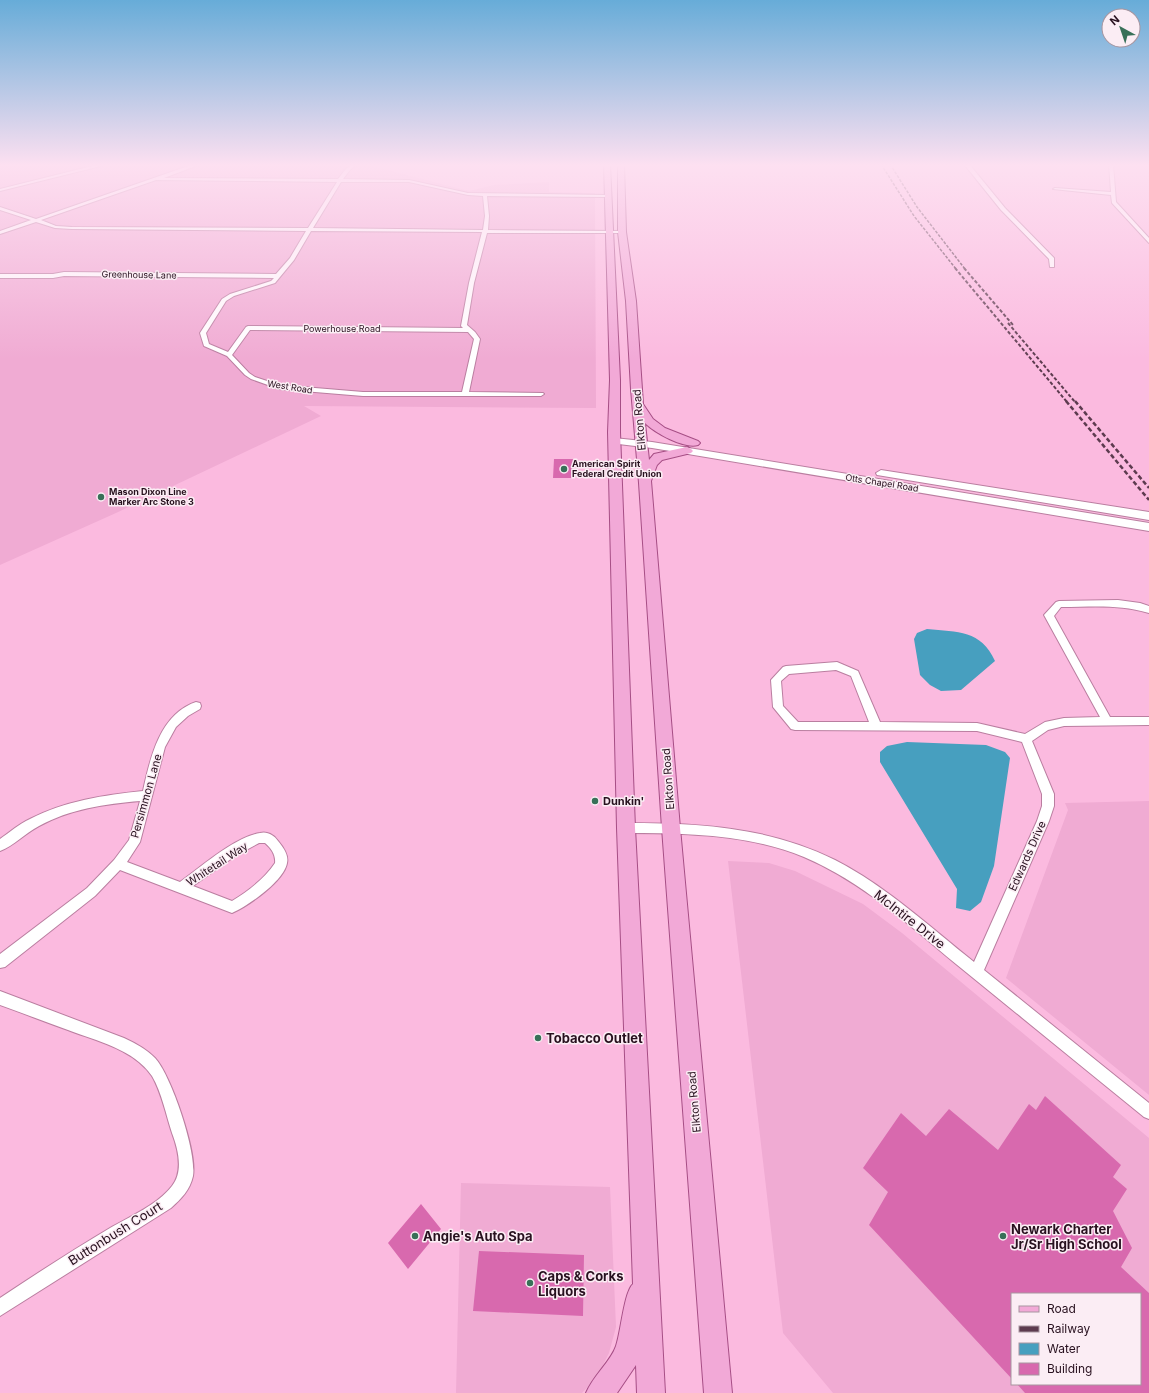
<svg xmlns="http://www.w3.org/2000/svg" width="1149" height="1393" font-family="Inter,sans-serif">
	<rect width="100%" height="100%" fill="#fbbadf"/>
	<path fill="#f0abd3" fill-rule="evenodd" d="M0,164H364L469,191L494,185L549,182V192L595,193L596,408L304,406L321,416L116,513L0,565Z
		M1149,801V1095L1006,978L1068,810L1065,803Z
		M728,861L769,863L795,871L863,904L902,933L1149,1138V1393H833L783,1333ZM1012,1294H1140V1384H1012Z
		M461,1183L610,1187L616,1327L609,1353L597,1377L582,1393H456Z"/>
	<path fill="#479fbf" d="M927,629C958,632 981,630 995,661L961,690L941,691L930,685L920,675L914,639L917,633Z
		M907,742L986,745L1005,752L1010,758L994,866L981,902L970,911L956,908L957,889L880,762V752L887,746Z"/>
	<path fill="#d869ae" d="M554,459H574L573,478H553Z
		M1045,1096L1121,1165L1113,1177L1127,1189L1113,1211L1132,1248L1121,1267L1149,1293V1393H1025L1017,1384H1140V1294H1012V1379L869,1225L888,1192L863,1168L901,1113L926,1136L949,1109L998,1150L1029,1104L1036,1110Z
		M421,1204L441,1229L408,1269L388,1243Z
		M479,1251L584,1255L583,1316L473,1311Z"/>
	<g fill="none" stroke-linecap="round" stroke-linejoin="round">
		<defs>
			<path id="minor" d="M100,164H109L0,191V189Z
				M194,164H201L164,178L338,179C344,172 347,164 357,164L350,170L343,179L409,180L468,193L608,195L610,197L487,196L489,216L488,230L622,231L624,232L622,233H487L474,283L467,325L475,332L480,339L469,392L543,393L544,394L541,396H363L279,389L251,379L245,375L227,356L204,346L200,333L222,299L230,294L271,281L274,278L64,276L53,278H0V274H53L64,272L276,274L290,258L306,231L72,229L55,228L36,222L0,234V231L31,220L0,210V207L36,219ZM156,180L337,182L308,228L72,227L56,226L41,220ZM341,182H409L468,195L483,196L485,216L483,230L313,228ZM311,231L482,232L469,283L461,326L463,328L248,326L246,327L228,352L209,344L206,333L226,301L234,296L275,283L294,260ZM250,330L468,332L474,339L462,392H363L279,385L255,377L249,373L232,355Z
				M964,164H969L1005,208L1054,258V267H1050L1049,259L1001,210Z
				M1109,164H1113L1116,202L1149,238V243L1112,203L1111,195L1053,189L1055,188L1111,192Z
				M1118,600L1140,603L1149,606V613C1118,604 1093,607 1061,607L1054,616L1110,717H1149V725L1064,726L1048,730L1032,741L1054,794V806L1049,821L984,970L1149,1103V1119L1144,1117C1081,1066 1019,1015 956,964C909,925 861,881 804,857C748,834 685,833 626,833L622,832L620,828L622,824L626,823C698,823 770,827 835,860C886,886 930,927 974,962L1037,821L1042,806V794L1022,742L977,731L795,730L791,729L773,707L771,680L783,667L786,666L837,662L858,671L880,722L977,723L1025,734L1045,722L1064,718L1100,717L1044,615L1056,602L1059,601ZM836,670L851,676L869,722H798L783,706L781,681L789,674Z
				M196,702L200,703L201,706L200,709L188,716L176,727L165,747L140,842L127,862L180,882C201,867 235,837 260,833C267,831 274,835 278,841C283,847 289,855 287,863C284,881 248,906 232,913L120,870L95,896L5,967L0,968V954L87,888L114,860L129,840L140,801C105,804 70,809 39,826C25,833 14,846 0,851V839C10,832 19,824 30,819C65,801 104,795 143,791C150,758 160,714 196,702ZM259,843H265C271,848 276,855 275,863C265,878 247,892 232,901L193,886L235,856Z
				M0,991L124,1038C135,1043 146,1049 155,1058C171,1075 197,1152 193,1176C190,1190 181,1199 171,1208L0,1316V1298C36,1274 73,1250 110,1228C131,1216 157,1205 172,1186C184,1171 178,1149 172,1133C166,1115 162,1093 152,1076C134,1049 96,1041 68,1030C45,1022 23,1013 0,1005Z"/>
			<path id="secondary" d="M614,438L652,442L1149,523V531L652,448L610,443L609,441L610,439Z
				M881,470L1149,512V520L877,475L876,473Z"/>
			<path id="primary" d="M604,164H610L620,380V432L635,828L665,1393H637L636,1365L617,1393H586C593,1376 611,1361 616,1346C621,1332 624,1292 633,1284L617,828L608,432L610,380Z
				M618,164H624L626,232L636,301L643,404L653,419L665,428L698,441L700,443L698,445C684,449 655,433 645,423L649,460L654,454L687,447L691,449L693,451L691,453L662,460L657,465L651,481L680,828L732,1393H704L662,828L639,483L631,389L626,301L618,232Z"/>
		</defs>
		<use href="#minor" stroke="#ba7ea0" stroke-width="2"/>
		<use href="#secondary" stroke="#ba7ea0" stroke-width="2"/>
		<use href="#primary" stroke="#a64e85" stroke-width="2"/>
		<use href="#minor" fill="#fff" fill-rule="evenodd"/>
		<use href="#secondary" fill="#fff" fill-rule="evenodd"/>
		<use href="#primary" fill="#f2a9d7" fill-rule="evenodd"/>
		<path stroke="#5d3b4f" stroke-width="1.5" stroke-dasharray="3 1.5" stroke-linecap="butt" d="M881,164L914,216L956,269
			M890,164L917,207L965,269"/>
		<path stroke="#5d3b4f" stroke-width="2" stroke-dasharray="3.5 2" stroke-linecap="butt" d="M955,268L1067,402
			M964,268L1013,325
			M1008,323L1075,402"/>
		<path stroke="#5d3b4f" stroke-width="2.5" stroke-dasharray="4.5 2.5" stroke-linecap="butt" d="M1066,401L1149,500
			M1075,401L1149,488"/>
	</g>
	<linearGradient id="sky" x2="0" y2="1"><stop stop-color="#67acd8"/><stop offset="0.46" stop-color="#fde0f1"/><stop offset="1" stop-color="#fde0f1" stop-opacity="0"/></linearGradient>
	<rect width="1149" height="359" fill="url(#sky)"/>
	<g fill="#387058" stroke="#fbedf4" stroke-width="1.5">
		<circle cx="564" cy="469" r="4"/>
		<circle cx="101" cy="497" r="4"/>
		<circle cx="595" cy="801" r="4"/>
		<circle cx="538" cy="1038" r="4"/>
		<circle cx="415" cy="1236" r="4"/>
		<circle cx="1003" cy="1236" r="4"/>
		<circle cx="530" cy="1283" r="4"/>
	</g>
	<g text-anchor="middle" stroke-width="3" stroke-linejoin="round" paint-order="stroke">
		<g font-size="9" fill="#28111f" stroke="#fbedf4">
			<text transform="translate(139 275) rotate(1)" y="3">Greenhouse Lane</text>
			<text x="342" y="332">Powerhouse Road</text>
			<text transform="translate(290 387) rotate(9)" y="3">West Road</text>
			<text transform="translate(882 483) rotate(9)" y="3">Otts Chapel Road</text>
		</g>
		<g font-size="9" font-weight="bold" fill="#28111f" stroke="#fbedf4" text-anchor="start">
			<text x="572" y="467">American Spirit<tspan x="572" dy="10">Federal Credit Union</tspan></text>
			<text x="109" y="495">Mason Dixon Line<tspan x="109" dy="10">Marker Arc Stone 3</tspan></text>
		</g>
		<g font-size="11" fill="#28111f" stroke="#fbedf4">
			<text transform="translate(639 420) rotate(-95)" y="4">Elkton Road</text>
			<text transform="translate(668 779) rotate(-94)" y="4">Elkton Road</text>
			<text transform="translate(146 796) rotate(-74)" y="4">Persimmon Lane</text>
			<text transform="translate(1027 856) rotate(-66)" y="4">Edwards Drive</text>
			<text transform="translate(217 864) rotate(-33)" y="4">Whitetail Way</text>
			<text transform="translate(694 1102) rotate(-95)" y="4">Elkton Road</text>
		</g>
		<g font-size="11" font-weight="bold" fill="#28111f" stroke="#fbedf4" text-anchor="start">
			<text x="603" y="805">Dunkin'</text>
		</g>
		<g font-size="13" fill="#28111f" stroke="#fbedf4">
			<text transform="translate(910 919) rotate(38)" y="5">McIntire Drive</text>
			<text transform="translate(115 1233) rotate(-32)" y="5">Buttonbush Court</text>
		</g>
		<g font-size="13" font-weight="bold" fill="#28111f" stroke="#fbedf4" text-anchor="start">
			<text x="546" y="1043">Tobacco Outlet</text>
			<text x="1011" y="1234">Newark Charter<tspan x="1011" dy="15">Jr/Sr High School</tspan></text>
			<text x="423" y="1241">Angie's Auto Spa</text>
			<text x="538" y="1281">Caps &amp; Corks<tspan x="538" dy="15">Liquors</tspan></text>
		</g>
	</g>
	<rect x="1011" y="1293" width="130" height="92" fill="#fbedf4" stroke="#a7959f"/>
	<rect x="1019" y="1306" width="20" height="6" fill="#f2a9d7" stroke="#a7959f"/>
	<text x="1047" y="1313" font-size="12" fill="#28111f">Road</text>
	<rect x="1019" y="1326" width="20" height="6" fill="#5d3b4f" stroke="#a7959f"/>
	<text x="1047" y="1333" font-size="12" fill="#28111f">Railway</text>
	<rect x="1019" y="1343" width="20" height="12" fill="#479fbf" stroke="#a7959f"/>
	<text x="1047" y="1353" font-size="12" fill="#28111f">Water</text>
	<rect x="1019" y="1363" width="20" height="12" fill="#d869ae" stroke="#a7959f"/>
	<text x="1047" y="1373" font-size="12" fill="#28111f">Building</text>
	<g transform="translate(1121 28) rotate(320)"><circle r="19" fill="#fbedf4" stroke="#a7959f"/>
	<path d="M0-3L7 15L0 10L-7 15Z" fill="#387058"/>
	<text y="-6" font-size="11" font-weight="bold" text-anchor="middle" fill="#28111f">N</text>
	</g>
</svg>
